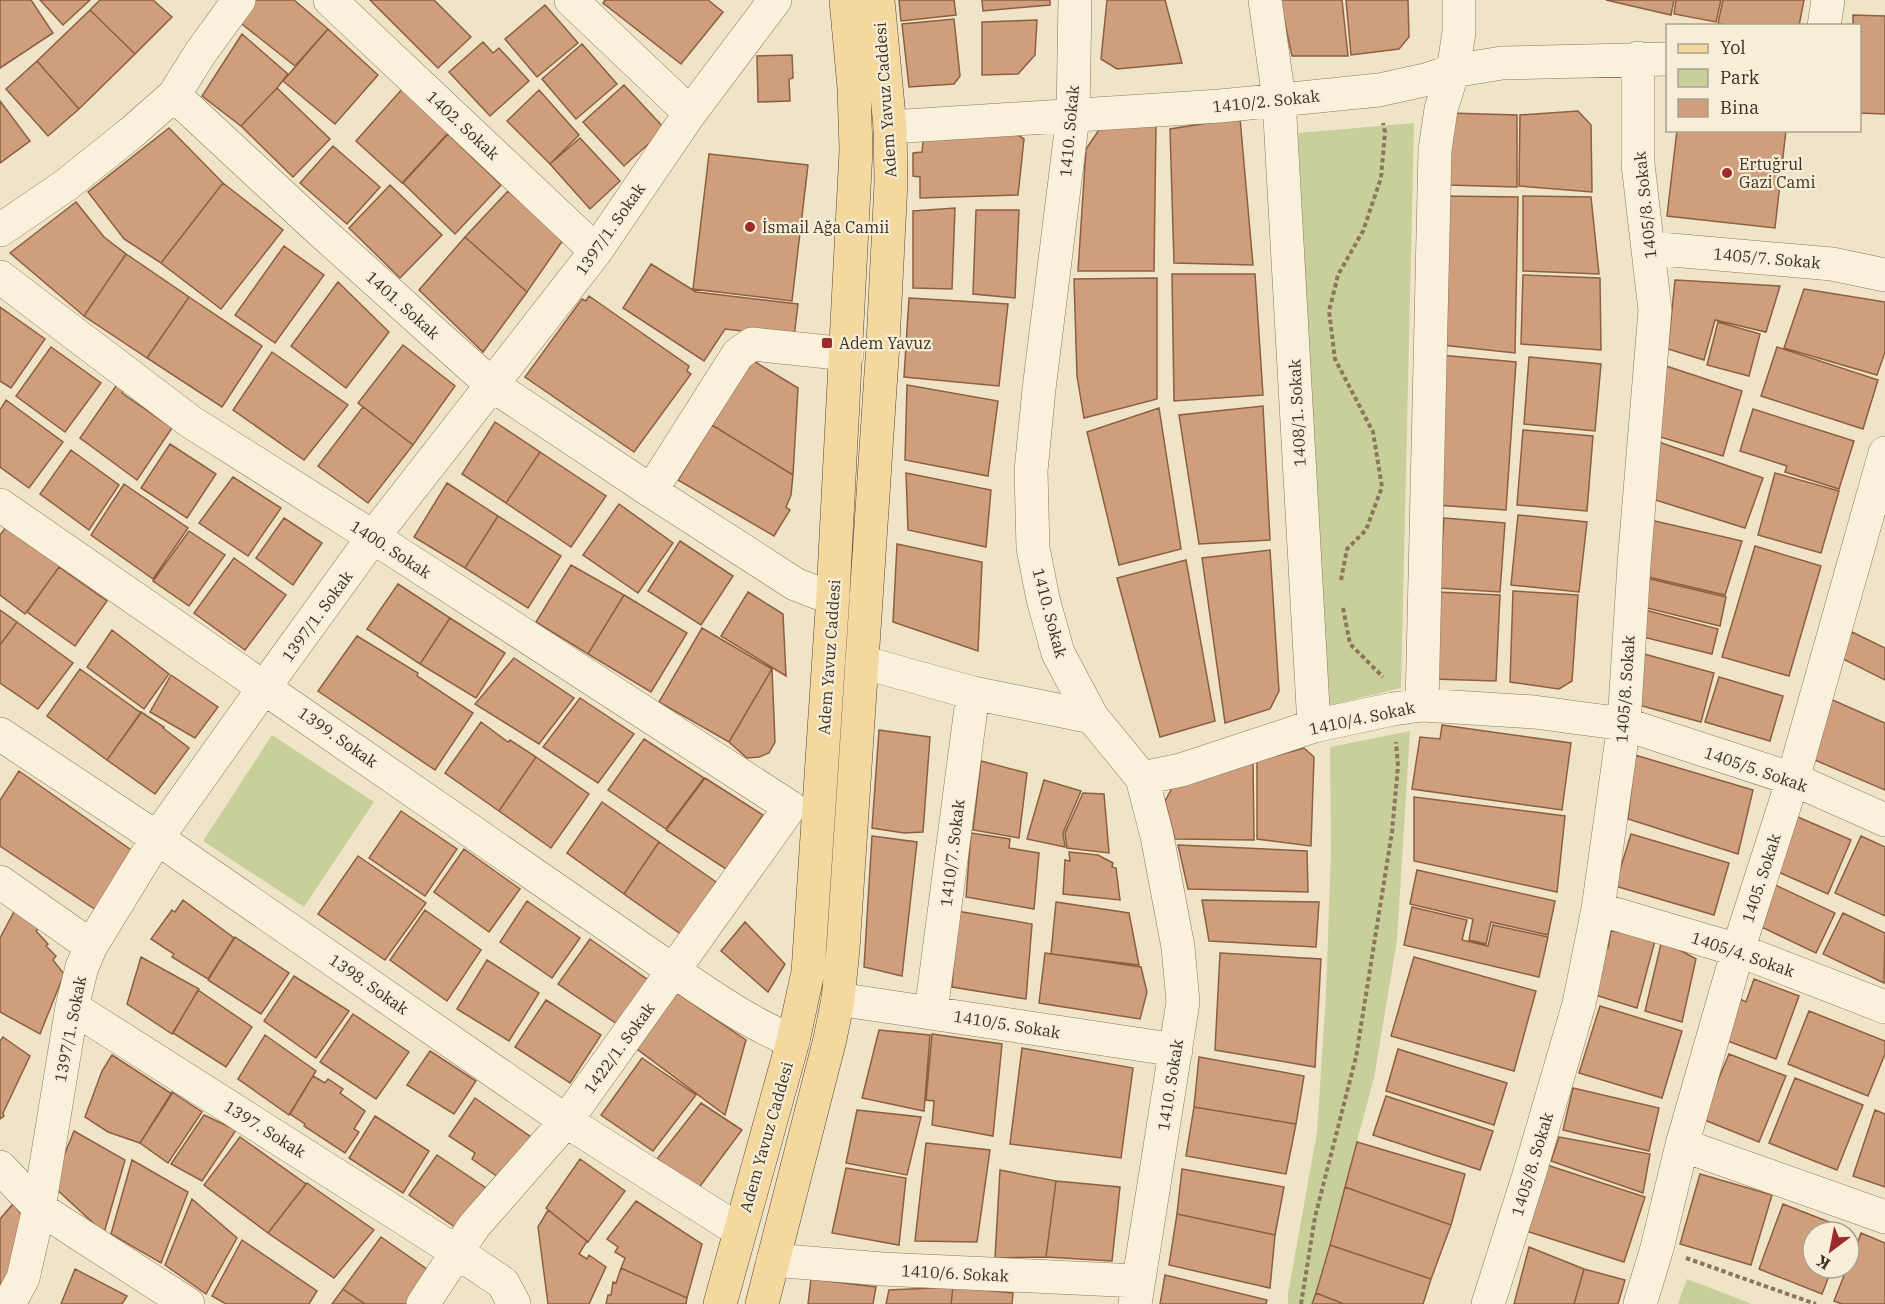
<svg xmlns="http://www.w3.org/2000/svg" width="1885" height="1304" font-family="'IBM Plex Serif',serif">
	<rect width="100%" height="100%" fill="#f0e4c8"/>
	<path fill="#c9cf9b" d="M1414,123L1401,688L1327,706L1298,133Z
		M1410,731L1397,940L1374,1078L1313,1304H1288V1294L1317,1132L1326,994L1331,851L1330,747Z
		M272,735L374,802L304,907L203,841Z
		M1687,1279L1752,1304H1678Z"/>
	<path fill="#cf9f7d" stroke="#8d5f41" stroke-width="1.5" d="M0,0H31L53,33L0,68Z
		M40,0H90L63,25Z
		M100,0H153L172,17L135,54L90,10Z
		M255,0H294L328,29L295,66L238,21Z
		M370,0H434L471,37L438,68Z
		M605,0H708L723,12L681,64L603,3Z
		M899,0H954L956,15L901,21Z
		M982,0H1050V5L983,11Z
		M1107,0H1165L1182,63L1117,69L1101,59Z
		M1280,0H1342L1348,56H1292Z
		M1346,0H1408L1409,37L1399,49L1351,55Z
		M1606,0H1674L1671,15Z
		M1676,0H1721L1716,22L1674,14Z
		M1723,0H1804L1799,26H1731L1718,23Z
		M545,5L578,43L537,77L505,39Z
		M90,10L135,54L79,109L37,61Z
		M1853,15L1885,16V114L1860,113V26H1853Z
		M954,19L960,76L954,84L909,87L902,24Z
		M1037,20L1035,55L1018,74L982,75V22Z
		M328,29L378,75L335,124L283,81Z
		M242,34L288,74L277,88L241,126L202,96Z
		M483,42L493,53L499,48L529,81L490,116L449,72Z
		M582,44L617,84L576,119L542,79Z
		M792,55L793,78L789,79L790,101L758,102L757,56Z
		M37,61L79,109L48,136L6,89Z
		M624,85L665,129L624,166L583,122Z
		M277,88L330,139L293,177L241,126Z
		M403,88L450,131L402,183L356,141Z
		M539,90L579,135L550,164L507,121Z
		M0,101L30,141L0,163Z
		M1578,111L1591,125L1592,192L1519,186L1520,115Z
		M1448,113L1517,115V187L1447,185Z
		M1240,118L1253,265L1174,263L1170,129Z
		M1156,124L1154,271H1078L1086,149L1101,127Z
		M1004,126L1024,139L1018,195L920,198V177L913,176V153L922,152L924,132Z
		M169,128L223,183L161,263L124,239L88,192Z
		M1677,130H1786L1775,228L1667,216Z
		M448,134L501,185L455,234L403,183Z
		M580,138L620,181L590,209L550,164Z
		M333,146L380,187L347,224L300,183Z
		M709,154L808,165L792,301L693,289Z
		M223,183L283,230L221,309L161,263Z
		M390,185L442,235L400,278L349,228Z
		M508,191L563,240L527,292L465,237Z
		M1443,196L1518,197L1515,353L1442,345Z
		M1523,196L1591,197L1599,274L1523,271Z
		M76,202L104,237L126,254L84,316L10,253Z
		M955,208L952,289L913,288V211Z
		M976,210H1019L1015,298L973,294Z
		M465,237L527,292L483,352L419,290Z
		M284,246L324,275L275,343L235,315Z
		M126,254L189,297L147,358L84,316Z
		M651,264L696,292L798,304L794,337L725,329L704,361L623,308Z
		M1172,274H1255L1263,395L1174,401Z
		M1523,275L1600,278L1601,350L1521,344Z
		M1157,278V399L1084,418L1077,376L1074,279Z
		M1675,280L1780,286L1766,332L1715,320L1704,360L1668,349Z
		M338,282L389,332L346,388L291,346Z
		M1804,289L1885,302V352L1877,375L1784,348Z
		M589,296L689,366L687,371L691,374L634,452L525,377L582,299L586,301Z
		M189,297L262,346L222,407L147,358Z
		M909,298L1008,304L999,386L904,377Z
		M0,307L45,339L11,388L0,381Z
		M1718,322L1760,334L1749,376L1707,365Z
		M403,345L455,386L413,445L358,403Z
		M51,347L101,383L65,432L16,396Z
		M1777,347L1878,380L1863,429L1761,396Z
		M272,352L348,405L304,460L233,410Z
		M1440,355L1516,362L1506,510L1436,505Z
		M1529,357L1601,364L1595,431L1524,424Z
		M752,360L798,388L793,475L712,425Z
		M1660,364L1742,391L1723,456L1654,435Z
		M907,385L998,401L988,476L905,460Z
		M116,386L120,387L123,391L122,393L172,428L137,480L80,438Z
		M6,400L63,442L29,488L0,467V410Z
		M1263,406L1270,540L1199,544L1179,415Z
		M363,407L413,445L368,503L318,466Z
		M1159,408L1181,549L1119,565L1087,432Z
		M1753,409L1854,441L1839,489L1785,472L1787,466L1740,451Z
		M495,422L540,452L506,503L462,474Z
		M712,425L793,475L791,495L786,507L790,510L774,536L678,480Z
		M1523,430L1593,436L1587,511L1517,505Z
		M1650,439L1763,478L1745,528L1646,497Z
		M170,444L216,474L187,518L141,488Z
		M71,450L119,485L89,530L40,494Z
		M540,452L606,496L571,547L506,503Z
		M906,473L991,490L986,547L908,530Z
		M1775,473L1839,491L1821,553L1758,535Z
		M233,477L281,508L248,556L199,523Z
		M447,483L498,516L465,568L414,537Z
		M124,484L188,528L153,579L91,535Z
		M619,504L673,543L638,593L583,555Z
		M1518,515L1587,522L1579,592L1511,585Z
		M498,516L561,556L528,608L465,568Z
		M284,518L322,543L293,585L256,558Z
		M1444,518L1505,523L1500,592L1439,588Z
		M1646,519L1742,541L1725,595L1644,576Z
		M6,527L60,566L25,614L0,595V535Z
		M189,531L225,555L189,606L153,581Z
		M680,541L733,576L701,625L648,591Z
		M897,544L982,562L978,651L893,622Z
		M1755,546L1821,566L1789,676L1722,657Z
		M1270,550L1279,691L1270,709L1225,723L1202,558Z
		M234,558L286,595L245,650L194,613Z
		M1186,560L1215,721L1160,737L1117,578Z
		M571,565L624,595L588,654L536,622Z
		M59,567L107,601L75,646L27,612Z
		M1650,579L1726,597L1720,626L1643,607Z
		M398,584L450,618L420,664L367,629Z
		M1513,591L1578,595L1572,681L1559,689L1510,682Z
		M748,592L783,614L786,676L721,636Z
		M1437,592L1500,595L1496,681L1433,679Z
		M624,595L687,633L651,692L588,654Z
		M0,610L17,622L0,645Z
		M1645,610L1718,629L1712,654L1639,636Z
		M450,618L505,653L476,698L420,664Z
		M17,622L73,663L38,709L0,683V645Z
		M702,628L772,669L729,742L659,702Z
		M112,630L169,674L144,709L87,667Z
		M1852,632L1885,648V680L1839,657Z
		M357,636L418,673L417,676L473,713L435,770L318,691Z
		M1644,654L1714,673L1701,722L1631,703Z
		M514,658L574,698L539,744L475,704Z
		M80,669L141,713L107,760L47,716Z
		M772,669L775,742L769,753L759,757L747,758L729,742Z
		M171,675L218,707L195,738L150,712Z
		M1719,677L1783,696L1770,741L1705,722Z
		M580,698L634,734L598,783L543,747Z
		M1828,698L1885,723V790L1803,755Z
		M141,712L164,727L163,728L189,748L155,794L107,760Z
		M481,722L508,742L510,740L536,757L499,811L445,773Z
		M1442,725L1571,743L1562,810L1412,789L1420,737L1440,739Z
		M879,730L930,737L923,832L904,833L872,828Z
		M644,739L704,778L666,829L608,790Z
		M1304,748L1314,757L1311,846L1257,839V761Z
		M1635,755L1753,790L1738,854L1628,819Z
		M536,757L589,794L551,848L499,811Z
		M1253,760L1254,840L1175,839L1165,801L1175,783Z
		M981,761L1027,773L1019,838L973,830Z
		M19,771L134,852L96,910L0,846V800Z
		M705,778L763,815L726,869L666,830Z
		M1044,780L1081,791L1063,833L1065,847L1027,839Z
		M1083,793L1104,794L1109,853L1067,848L1065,833Z
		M1414,797L1565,816L1557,892L1414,861Z
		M602,802L659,842L624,894L567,853Z
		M401,811L457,849L425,896L369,858Z
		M1791,814L1851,840L1828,894L1767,867Z
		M971,833L1010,839L1009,848L1039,853L1034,909L966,897Z
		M1631,834L1729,863L1714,915L1615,886Z
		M872,836L917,842L902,976L864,967Z
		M1861,836L1885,847V916L1835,893Z
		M659,842L716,882L682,935L624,894Z
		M1178,845L1307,851L1308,892L1188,889Z
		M464,849L520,889L489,932L434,892Z
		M1069,852L1098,855L1113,863L1112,867L1116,868L1120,900L1063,894L1065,860L1070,861Z
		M358,856L426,903L385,960L318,914Z
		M1417,870L1555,901L1548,935L1491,922L1486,944L1469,940L1473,919L1410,904Z
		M1771,883L1835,913L1816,953L1753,923Z
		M183,900L234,938L208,979L172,957L174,954L151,939L172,910L175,912Z
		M1202,900L1319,902L1316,947L1209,941Z
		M527,901L580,938L552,978L500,942Z
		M1056,902L1129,913L1139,965L1051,954Z
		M1412,907L1467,920L1462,940L1488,946L1493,925L1548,937L1539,977L1404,945Z
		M16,908L40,927L36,931L48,944L46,946L56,956L53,960L64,974L40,1034L0,1012V938Z
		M425,910L481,950L447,1001L390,960Z
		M957,911L1032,924L1026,999L952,987Z
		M1843,913L1885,933L1884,983L1823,954Z
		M745,922L785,964L768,992L721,951Z
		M1611,931L1656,937L1637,1008L1595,995L1603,947L1608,948Z
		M235,937L289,973L261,1014L208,980Z
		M590,939L651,982L620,1026L558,984Z
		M1662,940L1696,959L1682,1022L1645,1011Z
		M1045,953L1141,967L1147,992L1140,1019L1039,1003Z
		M1220,953L1321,959L1315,1067L1215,1050Z
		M141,957L199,989L172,1034L127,1004Z
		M1414,957L1536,991L1514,1071L1391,1036Z
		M487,960L539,993L509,1041L457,1009Z
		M294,976L349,1011L316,1058L264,1021Z
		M1754,979L1799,996L1776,1059L1725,1040L1740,999L1746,1002Z
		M198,990L252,1027L226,1067L173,1033Z
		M677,993L746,1040L725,1115L637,1049Z
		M546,1000L601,1035L570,1083L515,1047Z
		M1600,1006L1682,1031L1662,1098L1579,1073Z
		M1809,1011L1885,1041V1054L1868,1096L1788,1064Z
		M353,1014L409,1052L376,1099L320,1062Z
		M879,1030L930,1035L924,1111L862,1098Z
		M932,1034L1002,1044L993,1136L932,1125L934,1101L926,1100Z
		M265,1035L316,1071L289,1115L238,1079Z
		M3,1037L30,1056L3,1113L4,1116L0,1119V1041Z
		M1022,1048L1133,1068L1121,1158L1010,1144Z
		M1398,1049L1507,1083L1494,1125L1386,1091Z
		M430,1051L476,1081L454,1114L407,1085Z
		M1729,1054L1786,1076L1759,1142L1702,1119Z
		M112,1055L172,1094L140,1143L108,1132L85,1117L102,1071Z
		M1199,1057L1304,1076L1296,1124L1194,1107Z
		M642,1058L696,1095L653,1151L601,1115Z
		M313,1076L325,1083L328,1079L343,1089L340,1093L365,1111L354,1129L359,1132L345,1153L304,1126L305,1124L290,1114Z
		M1795,1078L1863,1105L1837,1170L1769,1143Z
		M1573,1088L1659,1108L1649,1151L1563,1130Z
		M172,1092L202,1112L168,1163L140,1143Z
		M1386,1096L1493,1131L1480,1170L1373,1135Z
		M475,1098L531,1137L501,1179L472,1159L475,1153L449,1136Z
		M701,1103L742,1130L698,1189L657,1159Z
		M1194,1107L1296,1124L1286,1174L1186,1156Z
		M857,1110L921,1117L907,1175L846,1163Z
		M1875,1110L1885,1114V1187L1853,1176Z
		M204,1115L236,1130L202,1181L171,1164Z
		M375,1116L429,1151L403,1193L349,1158Z
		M74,1131L125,1160L104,1233L52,1185Z
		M240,1137L306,1184L268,1233L204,1185Z
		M1559,1137L1650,1154L1643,1193L1551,1161Z
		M1357,1142L1465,1174L1451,1225L1345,1187Z
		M926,1143L990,1150L977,1242L915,1241Z
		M437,1155L492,1192L462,1232L409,1195Z
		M580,1159L625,1191L588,1242L546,1208Z
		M132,1160L188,1192L161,1263L111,1234Z
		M1547,1165L1645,1197L1624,1262L1526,1231Z
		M846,1168L906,1178L899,1245L832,1233Z
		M1182,1169L1284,1187L1275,1235L1177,1214Z
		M1000,1170L1056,1181L1046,1257L995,1258Z
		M1700,1174L1772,1195L1751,1265L1680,1244Z
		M1056,1181L1120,1187L1112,1261L1046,1257Z
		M307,1183L374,1230L334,1278L268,1233Z
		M1345,1187L1451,1225L1431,1279L1330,1245Z
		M192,1199L237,1238L206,1294L165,1265Z
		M636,1201L702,1244L687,1298L621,1268L625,1258L615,1252L618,1247L607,1239Z
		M13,1204L33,1228L0,1289V1219Z
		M1783,1204L1847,1229L1846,1232H1813V1268H1832L1822,1294L1759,1269Z
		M548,1210L587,1241L579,1254L587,1259L589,1255L606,1267L589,1304H548L538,1227Z
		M1177,1214L1275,1235L1270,1288L1169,1265Z
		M1861,1233L1885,1243V1304H1842L1834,1301L1847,1268H1849Z
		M381,1237L431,1272L409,1304H365L343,1289Z
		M242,1240L317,1291L309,1304H226L212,1296Z
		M1330,1245L1431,1279L1423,1304H1344L1316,1293Z
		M1529,1247L1584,1269L1574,1304H1514Z
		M621,1268L687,1298L686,1304H606L608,1295H611L613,1282L616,1283Z
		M75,1269L127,1296L122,1304H61Z
		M1584,1269L1625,1280L1618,1304H1574Z
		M1165,1275L1267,1300L1266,1304H1160Z
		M811,1279L876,1287L873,1304H808Z
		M953,1287L951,1304H886L889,1290Z
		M953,1287L1013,1293L1012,1304H951Z
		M343,1289L365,1304H332Z
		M1316,1293L1344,1304H1312Z"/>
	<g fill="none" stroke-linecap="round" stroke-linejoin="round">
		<defs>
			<path id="minor" d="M330,0L596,251
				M571,0L690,113
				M1075,0L1073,116L1039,389L1031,471L1033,548L1043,599L1058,653L1092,717L1142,778L1157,836L1178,947L1183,1002L1135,1304
				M1265,0L1279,99L1314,726
				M1824,26L1828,0
				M174,95L315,226L492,385L651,491
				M890,127L1220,106L1379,90L1429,79L1453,71L1502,63L1668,59
				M0,230L66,185L131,133L174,95L201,52L239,0
				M1649,248L1832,264L1885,275
				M0,277L191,422L373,537L790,807
				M0,505L675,972C713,997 750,1024 793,1041
				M833,595L818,593L795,584L651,491L738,354L752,344L847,354
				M862,662L973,693L1092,717
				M1422,705L1435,150L1441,109L1453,71L1459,32V0
				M0,734L157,838L566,1121L740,1231
				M1142,778L1181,770L1314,726L1393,709L1422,705L1534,712L1624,724L1793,779L1885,820
				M0,882L91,946
				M1598,909L1738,950L1885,1007
				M838,999L1176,1050
				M72,1007L457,1252L503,1283L514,1304
				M931,1012L973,693
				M1682,1145L1885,1217
				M0,1167L39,1208L188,1304
				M773,1260L882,1269L1138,1281
				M9,1304L23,1278L39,1208L72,1007L82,967L91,946L157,838L253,703L373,537L596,251L690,113L775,0
				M423,1304L474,1226L566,1121L790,807
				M1488,1304L1529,1175L1579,1004L1598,909L1624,724L1634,564L1655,310L1638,164V58
				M1640,1304L1657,1248L1682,1145L1738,950L1793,779L1885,453"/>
			<path id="major" d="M720,1304L793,1041L808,972L833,595L856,150L854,88L846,0
				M762,1304L830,1039L838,999L843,949L883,343L891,182L890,127L878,0"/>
		</defs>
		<use href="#minor" stroke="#8d765c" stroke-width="34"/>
		<use href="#major" stroke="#5b4430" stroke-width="34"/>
		<path stroke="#8d765c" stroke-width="4" stroke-dasharray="4.5 3" stroke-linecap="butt" d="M1341,580L1347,549L1366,530L1382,487L1373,432L1335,359L1329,311L1338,275L1363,231L1381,178L1385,132L1383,123
			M1343,608L1350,644L1383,677
			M1686,1258L1816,1304
			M1301,1304L1315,1217L1356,1057L1392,832L1398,766L1396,742"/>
		<use href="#minor" stroke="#faf1dc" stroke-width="33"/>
		<use href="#major" stroke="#f3d9a0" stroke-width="33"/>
	</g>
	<g fill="#9e2a2b" stroke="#f7eed8" stroke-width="2">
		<circle cx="1727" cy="173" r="6"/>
		<circle cx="750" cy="227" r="6"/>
		<rect x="821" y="337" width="12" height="12" rx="3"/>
	</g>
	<g text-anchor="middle" stroke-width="4.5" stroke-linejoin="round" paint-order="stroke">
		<g font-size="16" fill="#3d2e20" stroke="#f7eed8">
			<text transform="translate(885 100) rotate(-94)" y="6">Adem Yavuz Caddesi</text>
			<text transform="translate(1266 101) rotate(-6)" y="6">1410/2. Sokak</text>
			<text transform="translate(463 125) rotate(43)" y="6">1402. Sokak</text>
			<text transform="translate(1069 131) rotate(-85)" y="6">1410. Sokak</text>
			<text transform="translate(1645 205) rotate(-96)" y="6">1405/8. Sokak</text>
			<text transform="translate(610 229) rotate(-55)" y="6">1397/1. Sokak</text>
			<text transform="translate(1767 258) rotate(5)" y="6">1405/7. Sokak</text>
			<text transform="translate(403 305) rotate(42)" y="6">1401. Sokak</text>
			<text transform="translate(1297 413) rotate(-93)" y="6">1408/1. Sokak</text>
			<text transform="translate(391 549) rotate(33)" y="6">1400. Sokak</text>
			<text transform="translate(1050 613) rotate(75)" y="6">1410. Sokak</text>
			<text transform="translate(317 616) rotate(-54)" y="6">1397/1. Sokak</text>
			<text transform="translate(829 657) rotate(-86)" y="6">Adem Yavuz Caddesi</text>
			<text transform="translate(1625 689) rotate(-86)" y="6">1405/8. Sokak</text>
			<text transform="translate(1362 718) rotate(-12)" y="6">1410/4. Sokak</text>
			<text transform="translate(338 737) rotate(35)" y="6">1399. Sokak</text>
			<text transform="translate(1756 769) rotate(19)" y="6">1405/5. Sokak</text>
			<text transform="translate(952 853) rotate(-83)" y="6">1410/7. Sokak</text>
			<text transform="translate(1761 878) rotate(-72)" y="6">1405. Sokak</text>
			<text transform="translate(1743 954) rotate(19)" y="6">1405/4. Sokak</text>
			<text transform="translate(369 984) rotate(35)" y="6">1398. Sokak</text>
			<text transform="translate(1007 1024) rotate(9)" y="6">1410/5. Sokak</text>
			<text transform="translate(70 1029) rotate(-79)" y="6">1397/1. Sokak</text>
			<text transform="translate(619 1048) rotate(-54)" y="6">1422/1. Sokak</text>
			<text transform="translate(1170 1085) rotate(-81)" y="6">1410. Sokak</text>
			<text transform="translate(265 1129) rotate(32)" y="6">1397. Sokak</text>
			<text transform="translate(766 1137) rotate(-74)" y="6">Adem Yavuz Caddesi</text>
			<text transform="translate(1532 1164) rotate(-73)" y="6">1405/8. Sokak</text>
			<text transform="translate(955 1273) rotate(3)" y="6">1410/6. Sokak</text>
		</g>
		<g font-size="16" fill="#3d2e20" stroke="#f7eed8" text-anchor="start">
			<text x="1739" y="170">Ertuğrul<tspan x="1739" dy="18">Gazi Cami</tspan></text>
			<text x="762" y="233">İsmail Ağa Camii</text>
			<text x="839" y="349">Adem Yavuz</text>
		</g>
	</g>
	<rect x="1666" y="24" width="195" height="108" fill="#f7eed8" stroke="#ada18e" stroke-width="1.5"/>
	<rect x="1678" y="44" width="30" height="9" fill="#f3d9a0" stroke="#ada18e" stroke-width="1.5"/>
	<text x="1720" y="54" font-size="18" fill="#3d2e20">Yol</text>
	<rect x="1678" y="69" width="30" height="18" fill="#c9cf9b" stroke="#ada18e" stroke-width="1.5"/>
	<text x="1720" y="84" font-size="18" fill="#3d2e20">Park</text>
	<rect x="1678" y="99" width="30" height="18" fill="#cf9f7d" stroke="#ada18e" stroke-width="1.5"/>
	<text x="1720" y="114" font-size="18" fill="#3d2e20">Bina</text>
	<g transform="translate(1831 1250) rotate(212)"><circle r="28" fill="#f7eed8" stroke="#ada18e" stroke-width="1.5"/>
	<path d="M0-4.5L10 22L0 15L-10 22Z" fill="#9e2a2b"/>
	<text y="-9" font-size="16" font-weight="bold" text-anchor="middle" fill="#3d2e20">K</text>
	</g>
</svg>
